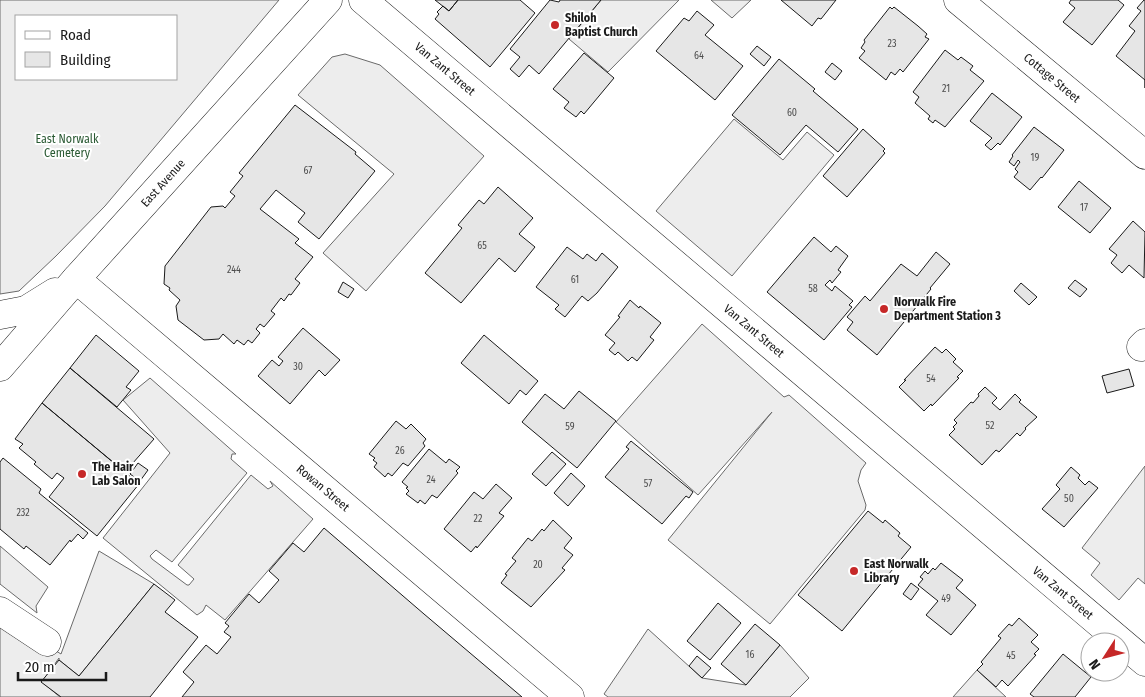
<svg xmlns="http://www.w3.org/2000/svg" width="1145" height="697" font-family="'Fira Sans Condensed',sans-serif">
	<rect width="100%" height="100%" fill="#fff"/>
	<path fill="#ededed" stroke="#6a6a6a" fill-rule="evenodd" d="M0,0H279L105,206L56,256L19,291L0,294ZM16,16H176V79H16Z
		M601,0H679L608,72L569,39Z
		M711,0H751L732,18Z
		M345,54L380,65L484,156L366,291L323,253L394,174L298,95L332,57Z
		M734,119L783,160L807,132L834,155L732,276L656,211Z
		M702,324L784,397L789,395L866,463L861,470L858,481L866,505L865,510L770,624L668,540L772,412L698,495L616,422Z
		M150,378L236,454H232L231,459L247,473L172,562L156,550L150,556L152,559L187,585H189L194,579L178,565L251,475L268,489L273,486L270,481L313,519L225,620L206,605L203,611L197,615L103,538L170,453L123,400Z
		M1145,466V584L1138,578L1119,600L1091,575L1100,563L1082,548Z
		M0,546L48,587L36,606L37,613L0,584Z
		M99,551L154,584L79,676L59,660V658L42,682L60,697H0V616L61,654Z
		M648,629L702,678L746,685L780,645L809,678L790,697H608L604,694Z
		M977,670L1006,697H953Z"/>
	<path fill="#e6e6e6" stroke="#1a1a1a" d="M435,0H458L449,11Z
		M458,0H520L535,13L490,67L435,19L439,14L437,12L443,6L449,11Z
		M550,0L559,2L560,0H601L539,74L529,65L519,77L510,69L520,57L510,49Z
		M781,0H836L821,19L818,18L812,26Z
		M1071,0H1118L1124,5L1092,45L1063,22L1075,8L1069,3Z
		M1144,0H1145V88V80L1116,56L1135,31L1129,26L1141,11L1137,8Z
		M890,7L892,9L894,7L918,26L927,34L925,37L929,39L903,72L900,69L895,75L891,72L886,80L859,58L865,51L861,48L865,42L864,40Z
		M697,11L714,25L705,35L743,66L715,100L656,51L684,18L689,21Z
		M757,46L771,57L764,66L750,54Z
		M945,50L958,60L961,57L973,66L970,70L984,81L945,127L935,120L933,123L928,119L930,116L915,103L919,97L913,92Z
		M584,53L614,78L584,114L581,111L576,117L564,108L569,102L553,89Z
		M779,59L815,89L813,91L858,129L838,152L806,125L780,155L732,115Z
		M832,63L842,71L835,80L825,72Z
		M992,93L1022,117L1000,145L998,143L991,150L985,145L992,138L970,121Z
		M295,105L356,152L355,154L375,171L319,239L298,222L305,213L276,190L260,209L299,239L295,243L313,257L295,279L300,283L291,295L289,294L284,301L281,298L271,311L275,314L264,327L260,324L256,329L260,333L252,343L248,340L244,345L237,340L234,344L223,334L219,339L204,340L178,320L176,306L180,300L169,290L170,288L164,284L165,266L211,207L223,206L225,208L235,196L230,192L243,176L239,173Z
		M1034,127L1064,150L1042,178L1041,177L1030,190L1014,177L1018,172L1015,169L1020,162L1018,160L1014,166L1009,162L1013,156L1012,155Z
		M863,129L885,149L883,151L885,153L847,197L823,176Z
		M1079,181L1111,208L1090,233L1058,207Z
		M498,187L533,218L519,234L535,247L515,272L499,258L461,303L425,273L462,228L458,225L479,200L484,204Z
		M1133,221L1145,232L1144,278L1129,265L1122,273L1111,263L1117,255L1109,249Z
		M814,237L831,252L836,246L848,256L838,270L841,272L832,283L830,280L825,285L832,291L835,286L853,301L849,305L852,307L824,340L767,292Z
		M567,247L583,259L587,254L596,261L602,253L618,267L597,293L588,301L582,296L565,317L555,309L559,305L536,287Z
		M936,252L950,264L930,288L931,289L877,355L847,330L853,322L847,317L865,296L870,301L901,264L917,276Z
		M1075,280L1087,289L1080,297L1068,288Z
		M343,282L354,289L348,298L338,292Z
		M1021,283L1037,297L1029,305L1014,291Z
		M630,300L639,308L640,306L661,323L650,337L654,340L637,361L632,357L628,361L618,352L615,355L609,350L615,343L605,335L620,317L618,316Z
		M303,328L340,360L325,376L319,370L290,404L258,376L272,360L279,366L283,361L278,357Z
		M96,335L139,371L126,387L131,390L117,407L70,368Z
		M484,335L538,381L526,395L520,390L509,404L461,363Z
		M935,347L942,353L946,349L956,359L953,362L963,371L957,377L959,378L932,406L931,404L924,411L899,387L906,380H904Z
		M70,368L154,439L125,472L42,403Z
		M1129,369L1134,386L1107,393L1102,376Z
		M985,387L997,398L992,403L1000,410L1015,394L1021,400L1019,402L1037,417L1025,428L1026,429L1020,436L1017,433L999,452L996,450L982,465L949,435L955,429L953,427L957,423L954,420L971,402L973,403L979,396L978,394Z
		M579,391L616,421L577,468L522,422L545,394L564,409Z
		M42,403L139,484L97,536L49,497L64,478L57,473L52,479L34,464L36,462L19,448L23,444L15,439Z
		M396,421L406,429L411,424L426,439L423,443L425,446L408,466L403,463L392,476L388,473L385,477L374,467L377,463L373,460L375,458L369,454Z
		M631,441L693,492L689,498L686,496L662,524L605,477L629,449L626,447Z
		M429,449L446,463L449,459L460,467L456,471L458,473L437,498L432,495L425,504L420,500L418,503L406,494L409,491L406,488L408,487L402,482Z
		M552,452L566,464L546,486L532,474Z
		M3,458L41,489L39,493L88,533L83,539L78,534L71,542L70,540L50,565L26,546L24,549L0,529V462Z
		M138,463L148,470L140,481L130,474Z
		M1071,467L1080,475L1078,478L1085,485L1089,481L1098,488L1064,527L1042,509L1060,489L1056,485Z
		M571,473L585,486L568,506L554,493Z
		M496,484L512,498L499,513L504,516L477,548L476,546L471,552L444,529L474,492L483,499Z
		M868,511L883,523L885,520L900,533L898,536L911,547L842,631L798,595Z
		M553,520L572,538L564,548L573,555L562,568L565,570L531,607L501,583L507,575L505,574L516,561L512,558L528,538L532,541L542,529L544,531Z
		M324,528L424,614L522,697H182L194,682L183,672L206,645L217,654L231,637L224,632L229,626L225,623L249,594L259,603L279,580L269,571L293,543L304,552Z
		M941,563L963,580L956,588L976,605L951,635L926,615L938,601L918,585L923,579L920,577L925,571L928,574L933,568L935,570Z
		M911,583L919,589L911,600L903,594Z
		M154,584L175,600L165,612L198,637L150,697H61L41,682L59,660L79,676Z
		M718,603L741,623L710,660L687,641Z
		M1019,618L1038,635L1031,642L1039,649L1034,654L1036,655L1008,686L1002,680L996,687L977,670L983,664L981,662L1001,638L998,636L1009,624L1012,626Z
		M755,624L780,645L746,685L721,664Z
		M1063,654L1091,677L1075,697H1034L1030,694Z
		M697,656L711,668L702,678L689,666Z"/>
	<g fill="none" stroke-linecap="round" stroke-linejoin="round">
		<defs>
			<path id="minor" d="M958,0L1145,155
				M76,279L570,697
				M1141,347L1145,343
				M0,611L47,642"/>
			<path id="major" d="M363,0L1145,662
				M0,315L26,310L55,292
				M0,367L76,279L328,0"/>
		</defs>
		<use href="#minor" stroke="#1a1a1a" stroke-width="29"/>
		<use href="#major" stroke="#1a1a1a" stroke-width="29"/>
		<use href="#minor" stroke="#fff" stroke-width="28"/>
		<use href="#major" stroke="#fff" stroke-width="28"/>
	</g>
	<g fill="#c62828" stroke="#fff" stroke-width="2">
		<circle cx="555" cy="25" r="5"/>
		<circle cx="884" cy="309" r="5"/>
		<circle cx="82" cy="474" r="5"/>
		<circle cx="854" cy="571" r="5"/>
	</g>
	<g text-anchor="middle" stroke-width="4" stroke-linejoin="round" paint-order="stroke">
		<g font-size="10" fill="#4d4d4d">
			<text x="892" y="47">23</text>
			<text x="699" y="59">64</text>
			<text x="946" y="92">21</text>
			<text x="792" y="116">60</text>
			<text x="1035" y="161">19</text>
			<text x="308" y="174">67</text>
			<text x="1084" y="211">17</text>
			<text x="482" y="249">65</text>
			<text x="234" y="273">244</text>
			<text x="575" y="283">61</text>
			<text x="813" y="292">58</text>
			<text x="298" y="370">30</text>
			<text x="931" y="382">54</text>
			<text x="990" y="429">52</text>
			<text x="570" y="430">59</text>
			<text x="400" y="454">26</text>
			<text x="431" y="483">24</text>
			<text x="648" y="487">57</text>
			<text x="1069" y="502">50</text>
			<text x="23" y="516">232</text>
			<text x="478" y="522">22</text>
			<text x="538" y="568">20</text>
			<text x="946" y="602">49</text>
			<text x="750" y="658">16</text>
			<text x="1011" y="659">45</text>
		</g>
		<g font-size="12" font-weight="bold" fill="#1a1a1a" stroke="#fff" text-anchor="start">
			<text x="565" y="22">Shiloh<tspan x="565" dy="14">Baptist Church</tspan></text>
			<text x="894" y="306">Norwalk Fire<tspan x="894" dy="14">Department Station 3</tspan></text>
			<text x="92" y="471">The Hair<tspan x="92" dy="14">Lab Salon</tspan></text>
			<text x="864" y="568">East Norwalk<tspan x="864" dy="14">Library</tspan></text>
		</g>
		<g font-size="12" fill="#1a1a1a" stroke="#fff">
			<text transform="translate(445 69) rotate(40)" y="4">Van Zant Street</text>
			<text transform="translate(1052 78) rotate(40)" y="4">Cottage Street</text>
			<text transform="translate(163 183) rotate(-48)" y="4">East Avenue</text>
			<text transform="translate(754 331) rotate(40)" y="4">Van Zant Street</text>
			<text transform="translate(323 488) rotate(40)" y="4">Rowan Street</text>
			<text transform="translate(1063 593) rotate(40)" y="4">Van Zant Street</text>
		</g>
		<g font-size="12" fill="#2b5a34" stroke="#fff">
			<text x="67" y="143">East Norwalk<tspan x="67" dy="14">Cemetery</tspan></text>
		</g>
	</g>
	<rect x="15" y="15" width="162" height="65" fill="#ffffff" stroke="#a3a3a3"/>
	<rect x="25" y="31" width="25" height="8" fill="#ffffff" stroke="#a3a3a3"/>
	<text x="60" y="40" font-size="15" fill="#1a1a1a">Road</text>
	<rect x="25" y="52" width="25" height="15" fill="#e6e6e6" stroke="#a3a3a3"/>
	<text x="60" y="65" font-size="15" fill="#1a1a1a">Building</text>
	<g transform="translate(1105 657) rotate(234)"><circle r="24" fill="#ffffff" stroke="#a3a3a3"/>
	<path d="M0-4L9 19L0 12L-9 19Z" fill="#c62828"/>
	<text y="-8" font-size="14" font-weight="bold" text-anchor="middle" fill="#1a1a1a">N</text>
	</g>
	<path d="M18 672v8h88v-8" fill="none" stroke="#1a1a1a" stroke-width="2.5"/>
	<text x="25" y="672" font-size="15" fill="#1a1a1a" stroke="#ffffff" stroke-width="4" paint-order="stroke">20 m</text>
</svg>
